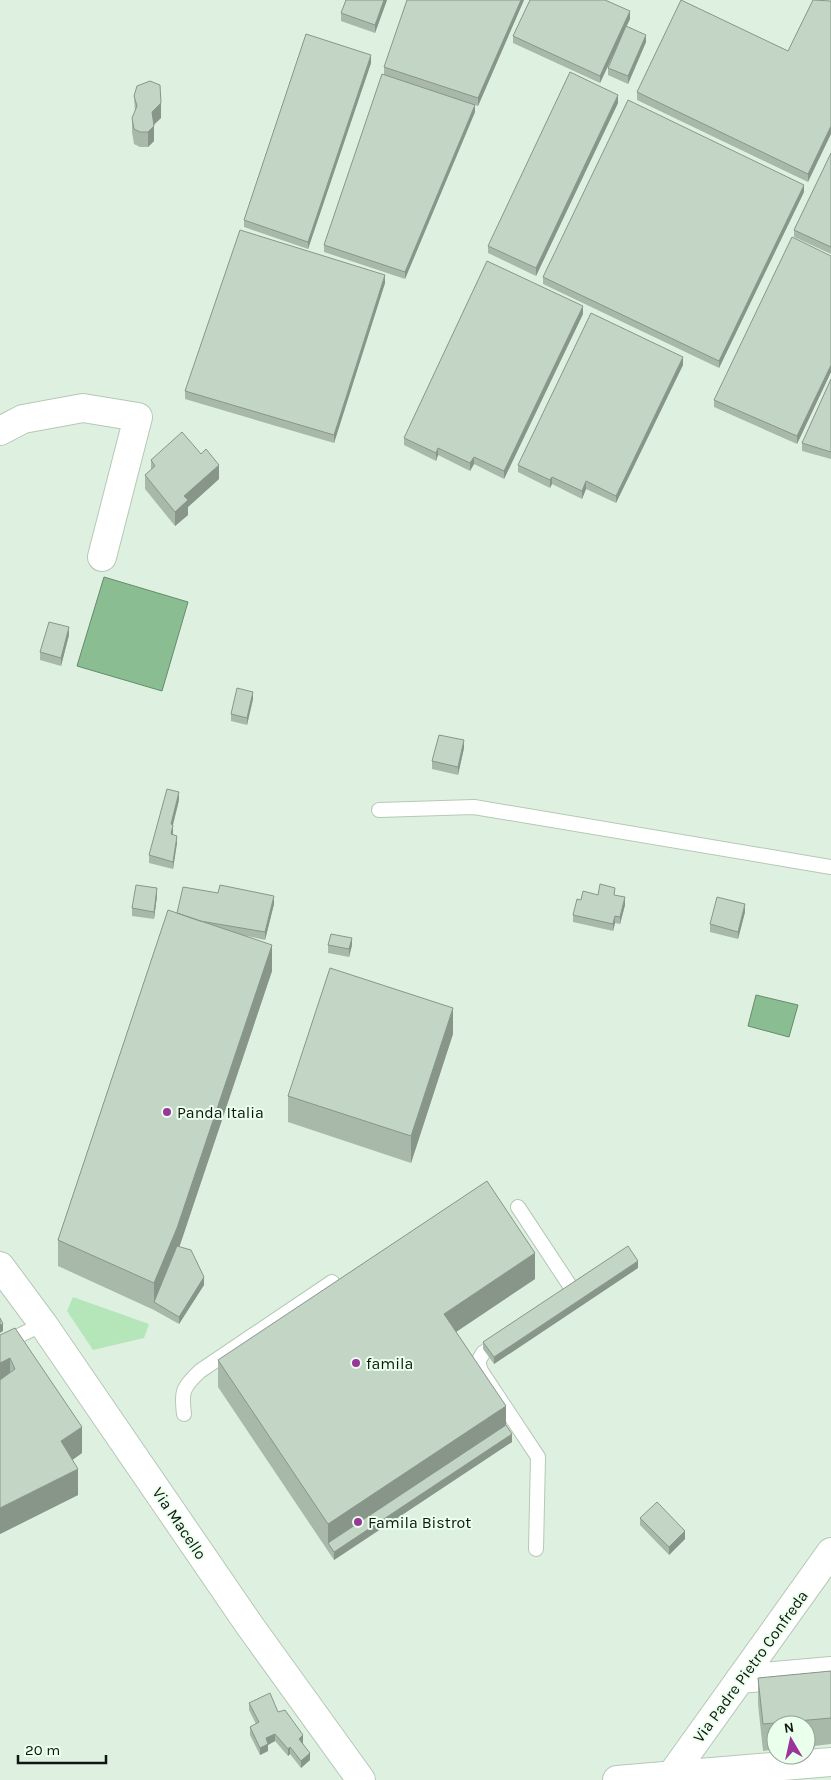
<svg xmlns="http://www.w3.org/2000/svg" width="831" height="1780" font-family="Karla,sans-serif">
	<rect width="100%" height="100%" fill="#def1e0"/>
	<path fill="#b4e6ba" d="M73,1297L149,1324L144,1338L93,1350L67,1311Z"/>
	<path fill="#8bbd92" stroke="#668b6b" d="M104,577L188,602L162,691L77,666Z
		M756,995L798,1005L789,1037L748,1026Z"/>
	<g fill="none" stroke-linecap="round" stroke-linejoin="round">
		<defs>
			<path id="service" d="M379,810L474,807L831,867
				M518,1207L574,1292L566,1298
				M500,1341L483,1353L478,1362L481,1371L538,1457L536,1549
				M0,1345L43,1324
				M184,1414C181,1391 183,1387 200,1371L332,1282"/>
			<path id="minor" d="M0,431L23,419L83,408L138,417L102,557
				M0,1266L43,1324L250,1626L361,1780
				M740,1679L831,1671
				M668,1780L831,1552"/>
			<path id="secondary" d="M617,1780L831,1762"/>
		</defs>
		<use href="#service" stroke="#b5c8b7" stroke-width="16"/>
		<use href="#minor" stroke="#b5c8b7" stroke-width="30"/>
		<use href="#secondary" stroke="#b5c8b7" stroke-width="30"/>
		<use href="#service" stroke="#fff" stroke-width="14"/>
		<use href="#minor" stroke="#fff" stroke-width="28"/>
		<use href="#secondary" stroke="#fff" stroke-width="28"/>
	</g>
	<path fill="#a8b8a9" d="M346,0H387L375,33L341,21V13Z
		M524,0L478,106L475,105V112L405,279L324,252V245L384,75V67Z
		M813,0L808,182L637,100V92L788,51Z
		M630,19L626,26L646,42L628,84L608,75V68L621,38L600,83L513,43V36Z
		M371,63L308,249L244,227V220Z
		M134,96L161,118L154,125V141L148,147H140L134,144L132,132V118L135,112Z
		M618,103L536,276L488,253V246Z
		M831,153V254L794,237V230Z
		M804,192L719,368L543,284V277Z
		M831,256V372L797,444L714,407V400Z
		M385,283L334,443L185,399V391Z
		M583,314L504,479L474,464L470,471L438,455L436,461L404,445V438Z
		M683,365L616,503L586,489L582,499L552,484L550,488L518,472V465Z
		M831,379V459L802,451V443Z
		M201,454L219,479L188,507V515L175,526L145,489V475L151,470V460Z
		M69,635L61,666L40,660V652Z
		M253,699L247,725L231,721V714Z
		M464,748L458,775L432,769V761Z
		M179,800L173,825V835L177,843L173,869L149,863V855Z
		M598,895L625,905L620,924L615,923L613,931L573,922V915L581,900Z
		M157,896L154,919L132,916V908Z
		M274,904L265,940L247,936L272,971L179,1247L204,1285L179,1324L154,1310L58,1266V1240L177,913Z
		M745,912L738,939L710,932V924Z
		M328,945H352L349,957L328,953Z
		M453,1034L411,1163L288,1122V1096Z
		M638,1268L494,1364L483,1349V1342Z
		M535,1279L456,1332L506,1425L512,1442L334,1560L218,1387V1360Z
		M0,1335L82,1453L72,1460L78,1495L0,1534Z
		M640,1518L685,1539L669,1555L640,1525Z
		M831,1671V1744L806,1747V1725H776V1749L763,1751L758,1704V1678Z
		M249,1703L303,1743L310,1760L301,1768L290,1754L288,1756L275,1741L268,1745V1751L260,1755L250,1735V1727L256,1724L249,1710Z"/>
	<path fill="#88968a" d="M384,0H387L375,33V25Z
		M521,0H524L478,106V98Z
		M630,11V19L600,83V76Z
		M646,35V42L628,84V76Z
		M371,55V63L308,249V242Z
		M618,95V103L536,276V268Z
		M161,103V118L152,126V112Z
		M475,105V112L405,279V272Z
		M154,126V141L148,147V132Z
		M831,126V134L808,182V174Z
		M804,185V192L719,368V361Z
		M385,275V283L334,443V435Z
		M583,306V314L504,479V471Z
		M683,357V365L616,503V496Z
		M831,365V372L797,444V436Z
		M438,448V455L436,461V453Z
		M474,457V464L470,471V463Z
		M219,465V479L188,507V515L175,526V512L184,496Z
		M552,477V484L550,488V480Z
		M586,481V489L582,499V491Z
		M69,627V635L61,666V658Z
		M253,692V699L247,725V718Z
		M464,740V748L458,775V767Z
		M179,792V800L171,832V824Z
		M173,825V832L171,842V834Z
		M177,836V843L173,869V862Z
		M157,888V896L154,919V912Z
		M274,896V904L265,940V932Z
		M625,897V905L620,924V917Z
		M745,904V912L738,939V932Z
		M615,916V923L613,931V924Z
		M352,938V945L349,957V949Z
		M272,945V971L177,1254L154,1302V1283Z
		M453,1008V1034L411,1163V1136Z
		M535,1253V1279L444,1340V1314Z
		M638,1261V1268L494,1364V1357Z
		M204,1277V1285L179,1324V1317Z
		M3,1324V1331L0,1333V1325Z
		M10,1358V1385L0,1389V1363Z
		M506,1406V1432L328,1543V1524Z
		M82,1427V1453L61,1468V1441Z
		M512,1434V1442L334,1560V1552Z
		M78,1469V1495L0,1534V1508Z
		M685,1531V1539L669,1555V1547Z
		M275,1734V1741L268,1745V1751L260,1755V1748L266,1738Z
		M303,1735V1743L299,1746V1739Z
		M290,1747V1754L288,1756V1749Z
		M310,1753V1760L301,1768V1761Z"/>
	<path fill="#c3d6c5" stroke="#88968a" d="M346,0H384L375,25L341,13Z
		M407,0H521L478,98L384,67Z
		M530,0H605L630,11L600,76L513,36Z
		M681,0L788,51L813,0L831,1V126L808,174L637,92Z
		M626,26L646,35L628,76L608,68Z
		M306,34L371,55L308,242L244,220Z
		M570,72L618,95L536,268L488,246Z
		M382,74L475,105L405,272L324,245Z
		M150,81L160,85L161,103L152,112L154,126L148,132H140L134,129L132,118L137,106L134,96L137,86Z
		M628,100L804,185L719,361L543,277Z
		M831,153V247L794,230Z
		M240,230L385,275L334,435L185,391Z
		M792,237L831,256V365L797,436L714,400Z
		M487,261L583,306L504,471L474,457L470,463L438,448L436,453L404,438Z
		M591,313L683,357L616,496L586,481L582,491L552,477L550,480L518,465Z
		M831,379V452L802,443Z
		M182,432L201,454L206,449L219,465L184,496L188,500L175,512L145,475L155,466L151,460Z
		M49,622L69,627L61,658L40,652Z
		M237,688L253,692L247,718L231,714Z
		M439,735L464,740L458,767L432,761Z
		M167,789L179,792L171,824L173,825L171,834L177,836L173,862L149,855Z
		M600,884L615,888L614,895L625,897L620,917L615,916L613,924L573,915L577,899L581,900L583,891L598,895Z
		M136,885L157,888L154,912L132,908Z
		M220,885L274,896L265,932L200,921L177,913L183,887L218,893Z
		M717,897L745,904L738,932L710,924Z
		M168,910L272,945L177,1228L154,1283L58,1240Z
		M331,934L352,938L349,949L328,945Z
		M330,968L453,1008L411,1136L288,1096Z
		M487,1181L535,1253L444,1314L506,1406L328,1524L218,1360Z
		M177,1246L191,1250L204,1277L179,1317L154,1302Z
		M628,1246L638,1261L494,1357L483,1342Z
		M0,1318L3,1324L0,1325Z
		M15,1328L82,1427L61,1441L78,1469L0,1508V1380L15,1369L10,1358L0,1363V1335Z
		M506,1425L512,1434L334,1552L328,1543Z
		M657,1502L685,1531L669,1547L640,1518Z
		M831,1671V1718L763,1724L758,1678Z
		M270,1693L278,1712L285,1710L303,1735L299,1739L310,1753L301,1761L290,1747L288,1749L275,1734L266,1738L268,1744L260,1748L250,1727L259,1722L249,1703Z"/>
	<g fill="#9a3599" stroke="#ebffed" stroke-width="2">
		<circle cx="167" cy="1112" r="5"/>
		<circle cx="356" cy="1363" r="5"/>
		<circle cx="358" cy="1522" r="5"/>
	</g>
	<g text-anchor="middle" stroke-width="4" stroke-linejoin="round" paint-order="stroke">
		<g font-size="16" fill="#101711" stroke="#ebffed" text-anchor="start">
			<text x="177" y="1118">Panda Italia</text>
			<text x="366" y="1369">famila</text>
			<text x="368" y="1528">Famila Bistrot</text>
		</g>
		<g font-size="16" fill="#101711" stroke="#ebffed">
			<text transform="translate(180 1523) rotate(56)" y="6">Via Macello</text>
			<text transform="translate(750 1666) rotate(-54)" y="6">Via Padre Pietro Confreda</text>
		</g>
	</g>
	<g transform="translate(791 1740) rotate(351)"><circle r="24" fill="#ebffed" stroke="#93a295"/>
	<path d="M0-4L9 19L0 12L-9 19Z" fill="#9a3599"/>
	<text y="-8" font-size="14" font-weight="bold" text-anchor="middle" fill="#101711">N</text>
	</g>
	<path d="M18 1755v8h88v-8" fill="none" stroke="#101711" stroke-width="2.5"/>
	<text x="25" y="1755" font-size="15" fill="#101711" stroke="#ebffed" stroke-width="4" paint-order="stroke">20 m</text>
</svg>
